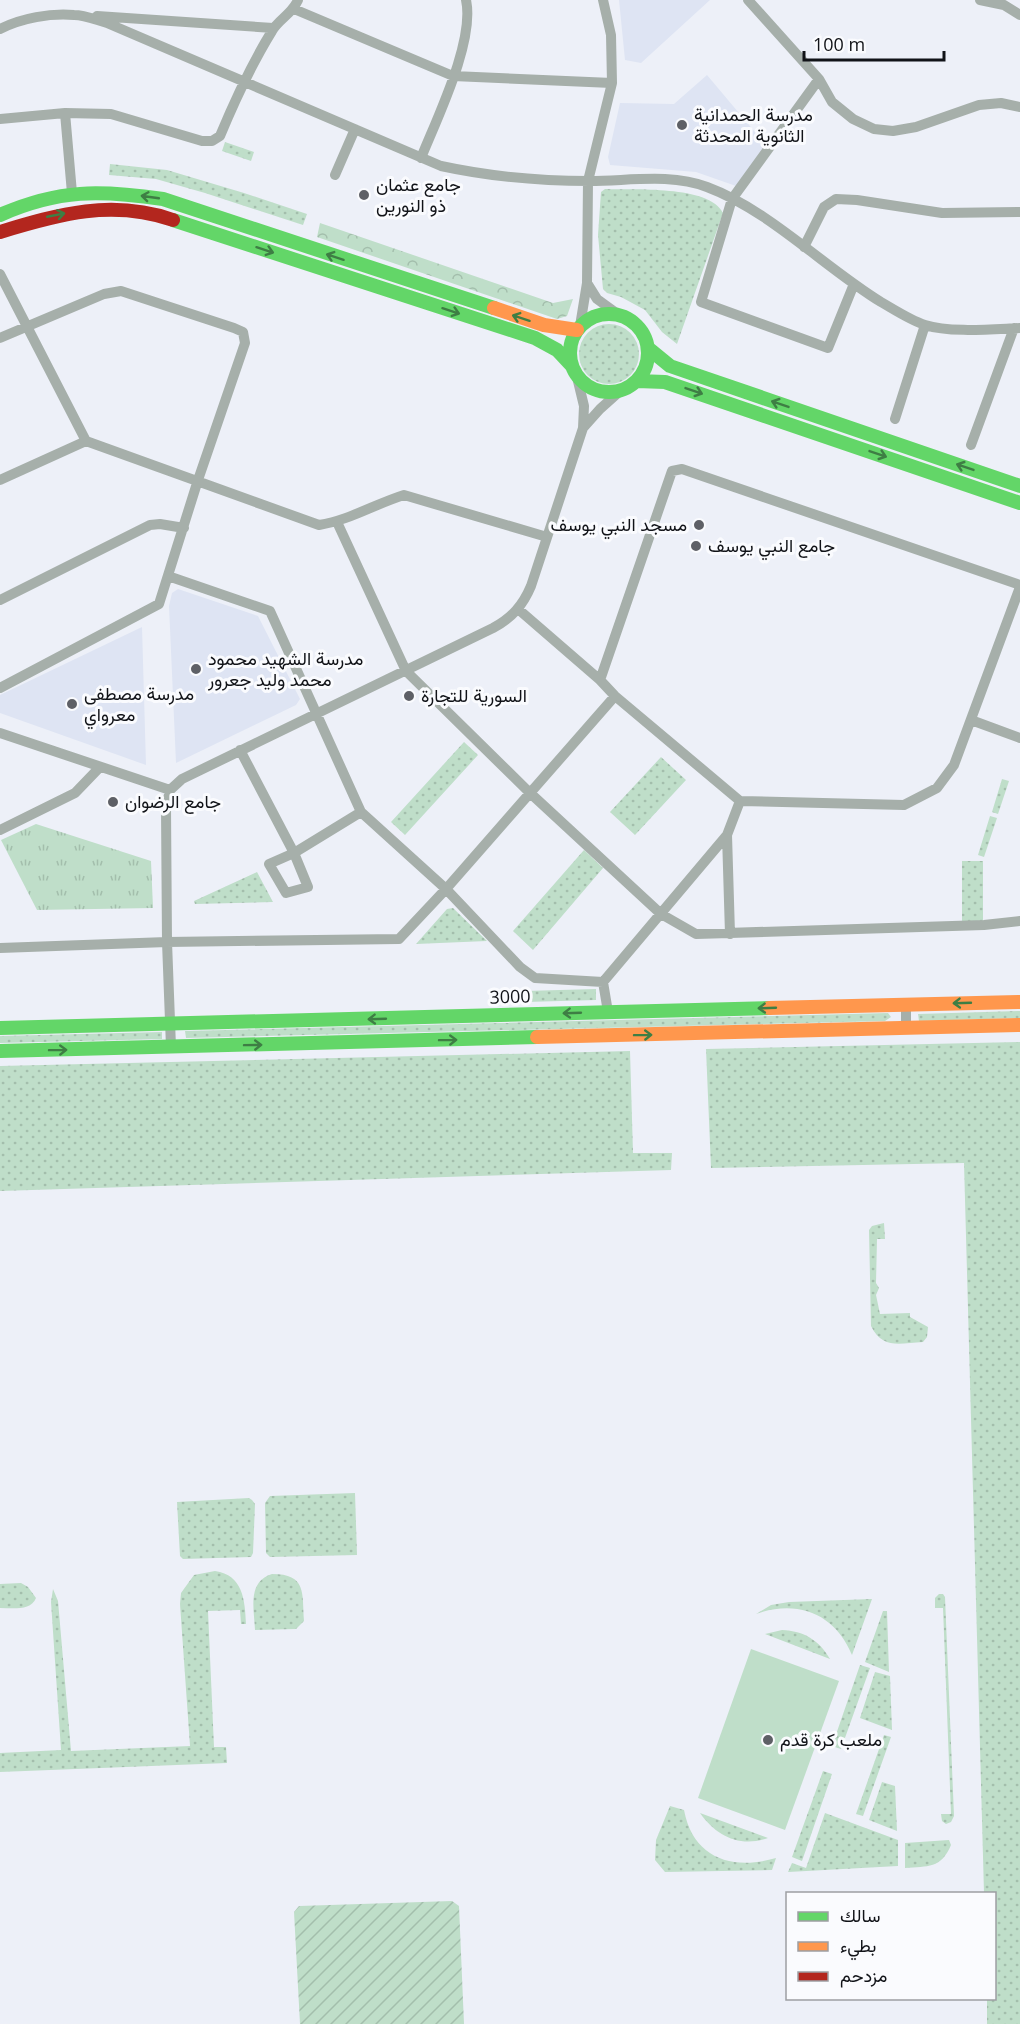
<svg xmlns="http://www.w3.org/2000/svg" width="1020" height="2024" font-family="'Open Sans',Vazirmatn,sans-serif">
	<defs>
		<pattern id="grass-dots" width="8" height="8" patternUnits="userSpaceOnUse" patternTransform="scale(1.5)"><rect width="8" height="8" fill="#bfdec9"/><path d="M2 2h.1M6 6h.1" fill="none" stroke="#a3beac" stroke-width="1.8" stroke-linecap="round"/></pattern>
		<pattern id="forest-crowns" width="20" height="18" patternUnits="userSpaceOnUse" patternTransform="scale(1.5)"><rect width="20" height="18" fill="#bfdec9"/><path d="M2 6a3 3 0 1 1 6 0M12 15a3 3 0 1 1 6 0" fill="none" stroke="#a3beac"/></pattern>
		<pattern id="park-tufts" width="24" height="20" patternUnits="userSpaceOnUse" patternTransform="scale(1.5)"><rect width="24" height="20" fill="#bfdec9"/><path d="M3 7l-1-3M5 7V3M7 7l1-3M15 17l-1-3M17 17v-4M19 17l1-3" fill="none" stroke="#a3beac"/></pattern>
		<pattern id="garden-furrows" width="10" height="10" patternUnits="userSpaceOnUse" patternTransform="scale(1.5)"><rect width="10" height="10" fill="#bfdec9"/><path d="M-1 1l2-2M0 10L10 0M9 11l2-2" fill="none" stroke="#a3beac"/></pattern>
	</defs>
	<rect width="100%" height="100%" fill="#edf0f8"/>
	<path fill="#dee4f3" d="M619,0H710L641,63L625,60Z
		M707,75L766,145L736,186L696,172L610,165L608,157L620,103L674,104Z
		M178,589L258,616L300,699L296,705L176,763L169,606L172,593Z
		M142,627L146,765L0,713V695Z"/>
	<path fill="url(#grass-dots)" d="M225,142L254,152L251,161L222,151Z
		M110,164L167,170L244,193L307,214L303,225L205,193L156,179L109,175Z
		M605,189C632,190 710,185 723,213L677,344L662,332L645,310L621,297L607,293L603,289L598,235L601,192Z
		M579 354a30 30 0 1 1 60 0a30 30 0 1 1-60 0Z
		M464,742L478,755L405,835L391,822Z
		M661,757L686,780L635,835L610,812Z
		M1002,779L1009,781L998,814L992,812Z
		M990,816L997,818L984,857L978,855Z
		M584,850L603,868L533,950L513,931Z
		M962,861H983V923H962Z
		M257,872L273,902L195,904L194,901Z
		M453,908L487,941L416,944L447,909Z
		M596,989V1000L525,1002L524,991Z
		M1020,1011V1018L919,1021L918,1014Z
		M888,1013L891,1017L885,1021L186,1038L185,1031Z
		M162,1032V1039L0,1043V1036Z
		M1020,1042V2024H987V1999L994,1998V1894L984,1893L964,1163L711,1168L706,1049Z
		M630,1051L633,1153H672L671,1170L0,1191V1066Z
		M884,1223L885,1239H877L876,1283L879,1288L876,1295L880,1314L910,1313V1317L928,1327L927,1337L923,1342C900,1343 883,1350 871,1326L869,1230L872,1226Z
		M355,1493L357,1555L270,1557L266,1553L265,1503L270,1496Z
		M249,1498L252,1500L255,1504L253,1553L251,1557L183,1559L180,1556L177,1502Z
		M215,1571C243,1575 245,1600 246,1624H241L240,1610L208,1611L214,1747H226L227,1763L0,1772V1753L61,1750L51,1602L53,1589L58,1601L71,1751L190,1746L180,1604L181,1593L194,1575Z
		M272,1574C307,1574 302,1593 304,1621L296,1629L255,1630C254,1608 247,1582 272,1574Z
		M21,1583L28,1587L36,1598C31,1611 13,1608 0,1608V1584Z
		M939,1594H943L945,1597L954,1816L951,1822L946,1824L942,1821L941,1814H951L943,1608H935V1598Z
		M872,1599L852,1655C835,1614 798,1599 756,1614L771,1605L789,1602Z
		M883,1611H887L889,1672L865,1662Z
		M782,1630C804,1631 819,1640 830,1659L765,1634Z
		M860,1665L870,1668L841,1749L832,1746Z
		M875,1672L890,1676L892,1730L860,1718Z
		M884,1735L891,1737L863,1816L856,1814Z
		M823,1771L832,1774L802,1861L792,1857Z
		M882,1782L895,1786L897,1831L869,1820Z
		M670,1806L684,1810C693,1858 732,1871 776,1858L772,1870L665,1872L655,1860L656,1840Z
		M700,1813L768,1838C740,1848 716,1836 700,1813Z
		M825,1813L898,1840V1866L788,1872L792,1863L806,1868Z
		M949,1840L951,1845C941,1869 928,1866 905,1868V1843Z"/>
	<path fill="url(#forest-crowns)" d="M320,223L553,303L573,299L567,316L557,319L317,237Z"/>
	<path fill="url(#park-tufts)" d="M36,824L151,861L153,908L37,910L1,840Z"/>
	<path fill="url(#garden-furrows)" d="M452,1901L459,1906L464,2024H300L294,1912L299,1906Z"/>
	<path fill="#bfdec9" d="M751,1649L839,1681L785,1830L698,1798Z"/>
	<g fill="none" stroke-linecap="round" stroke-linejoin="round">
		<path stroke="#a6afaa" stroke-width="10" d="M748,0L819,79L832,102L853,119L874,129L893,131L916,127L979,105L1001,103L1020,107
			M980,0L1004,5L1020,15
			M294,9L453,76L612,83
			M97,16L273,28
			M0,29C22,18 50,13 74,15C85,15 96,20 107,23L441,166C487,176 543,181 590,181C628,181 671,173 707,187C769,210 824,267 881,302C895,310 910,320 925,325C949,333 994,329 1020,328
			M819,79L732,199L701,302L828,348L854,284
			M65,113L72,193
			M0,119L65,113L111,114L202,141H212L220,136C235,100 251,65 272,31C279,19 292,14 298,0
			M421,158C437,118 475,41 466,0
			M335,175L355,129
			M804,247L824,207L836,199L857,200L942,213L1020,212
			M0,274L86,441L319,525C350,520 375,504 404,495L547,537
			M587,283L597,299L619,315
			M580,326L587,283L588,181L612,83L611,35L603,0
			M0,338L104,294L121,291L234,328L243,332L245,343L198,480L159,604L0,688
			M895,419L925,325
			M583,428L600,409L619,392
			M971,445L1014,328
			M0,480L86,441
			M337,522L406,671L529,792L661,914L696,934L984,925L1020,921
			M168,576L270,611L361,812L446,889L520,967L535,978L603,982
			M0,600L150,525L160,524L184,528
			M518,609L600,680L615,696L740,801L904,805L937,788L954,765L1020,587
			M600,680L672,471L682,469L1020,585
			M971,720L1020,738
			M0,733L170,790
			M240,750L294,853L308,887L286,893L269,864L294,853L361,812
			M0,830L75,793L100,767
			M727,835L730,934
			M0,948L167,942L399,939L446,889L615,696
			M906,1005V1028
			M608,1012L603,982L727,835L740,801
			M171,1047L167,942L166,808L170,790L182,779L493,628C512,618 523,605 531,586L583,428L584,406L577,377"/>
		<path stroke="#63d668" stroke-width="14" d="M0,215C59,189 100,190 163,199L494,308
			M173,220L535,338L557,350L572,366
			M570 353a39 39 0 1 1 78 0a39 39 0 1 1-78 0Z
			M648,348L670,366L1020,486
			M637,381L665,382L1020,503
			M0,1028L769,1008
			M0,1051L537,1037"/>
		<path stroke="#ff974d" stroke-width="14" d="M494,308L544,325L577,330
			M769,1008L1020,1002
			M537,1037L1020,1025"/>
		<path stroke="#b3261e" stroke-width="14" d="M0,232C59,214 112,199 173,220"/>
	</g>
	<defs><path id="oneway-shaft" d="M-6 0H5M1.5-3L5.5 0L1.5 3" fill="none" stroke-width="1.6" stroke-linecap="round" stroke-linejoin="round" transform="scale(1.5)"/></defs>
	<g stroke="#3e7e44">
		<use href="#oneway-shaft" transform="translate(150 197) rotate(-172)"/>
		<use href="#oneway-shaft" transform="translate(56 215) rotate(-11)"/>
		<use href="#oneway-shaft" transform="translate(265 250) rotate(18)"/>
		<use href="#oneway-shaft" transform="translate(335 257) rotate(-162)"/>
		<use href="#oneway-shaft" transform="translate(451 311) rotate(18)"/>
		<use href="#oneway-shaft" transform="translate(521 318) rotate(-162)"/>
		<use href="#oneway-shaft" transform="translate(694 391) rotate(19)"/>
		<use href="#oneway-shaft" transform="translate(780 404) rotate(-161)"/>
		<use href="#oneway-shaft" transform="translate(878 454) rotate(19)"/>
		<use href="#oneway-shaft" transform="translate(965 467) rotate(-161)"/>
		<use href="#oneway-shaft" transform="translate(962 1003) rotate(178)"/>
		<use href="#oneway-shaft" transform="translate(767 1008) rotate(178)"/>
		<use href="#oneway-shaft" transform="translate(572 1013) rotate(178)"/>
		<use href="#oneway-shaft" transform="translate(377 1019) rotate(178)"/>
		<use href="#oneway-shaft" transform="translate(643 1035) rotate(-1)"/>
		<use href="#oneway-shaft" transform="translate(448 1040) rotate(-1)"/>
		<use href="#oneway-shaft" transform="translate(253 1045) rotate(-1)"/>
		<use href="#oneway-shaft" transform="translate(58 1050) rotate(-1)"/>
	</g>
	<g fill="#5e6066" stroke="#fafbfe" stroke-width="2">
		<circle cx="682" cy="125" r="6"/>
		<circle cx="364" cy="195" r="6"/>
		<circle cx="699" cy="525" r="6"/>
		<circle cx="696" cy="546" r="6"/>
		<circle cx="196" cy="669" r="6"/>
		<circle cx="409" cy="696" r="6"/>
		<circle cx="72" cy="704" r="6"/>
		<circle cx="113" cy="802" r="6"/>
		<circle cx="768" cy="1740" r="6"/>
	</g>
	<g text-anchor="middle" stroke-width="6" stroke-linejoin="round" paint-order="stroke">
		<g font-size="18" fill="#111318" stroke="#fafbfe" text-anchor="start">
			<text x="694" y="121">مدرسة الحمدانية<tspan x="694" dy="21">الثانوية المحدثة</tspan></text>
			<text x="376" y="191">جامع عثمان<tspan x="376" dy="21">ذو النورين</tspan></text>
			<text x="687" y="531" text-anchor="end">مسجد النبي يوسف</text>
			<text x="708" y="552">جامع النبي يوسف</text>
			<text x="208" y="665">مدرسة الشهيد محمود<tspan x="208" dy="21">محمد وليد جعرور</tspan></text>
			<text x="84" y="700">مدرسة مصطفى<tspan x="84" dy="21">معرواي</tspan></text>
			<text x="421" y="702">السورية للتجارة</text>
			<text x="125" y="808">جامع الرضوان</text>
			<text x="780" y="1746">ملعب كرة قدم</text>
		</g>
		<g font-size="18" fill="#111318" stroke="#fafbfe">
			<text transform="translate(510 997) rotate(-2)" y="6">3000</text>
		</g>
	</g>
	<rect x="786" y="1892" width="210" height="108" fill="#fafbfe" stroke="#9d9ea2" stroke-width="1.5"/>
	<rect x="798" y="1912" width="30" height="9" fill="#63d668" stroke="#9d9ea2" stroke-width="1.5"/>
	<text x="840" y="1922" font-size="18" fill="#111318">سالك</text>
	<rect x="798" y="1942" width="30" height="9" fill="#ff974d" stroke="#9d9ea2" stroke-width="1.5"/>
	<text x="840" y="1952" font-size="18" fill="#111318">بطيء</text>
	<rect x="798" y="1972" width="30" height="9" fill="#b3261e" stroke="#9d9ea2" stroke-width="1.5"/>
	<text x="840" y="1982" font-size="18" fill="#111318">مزدحم</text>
	<path d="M804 51v9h140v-9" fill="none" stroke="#111318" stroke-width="3"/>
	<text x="813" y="51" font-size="18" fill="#111318" stroke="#fafbfe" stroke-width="4.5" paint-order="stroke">100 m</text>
</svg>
